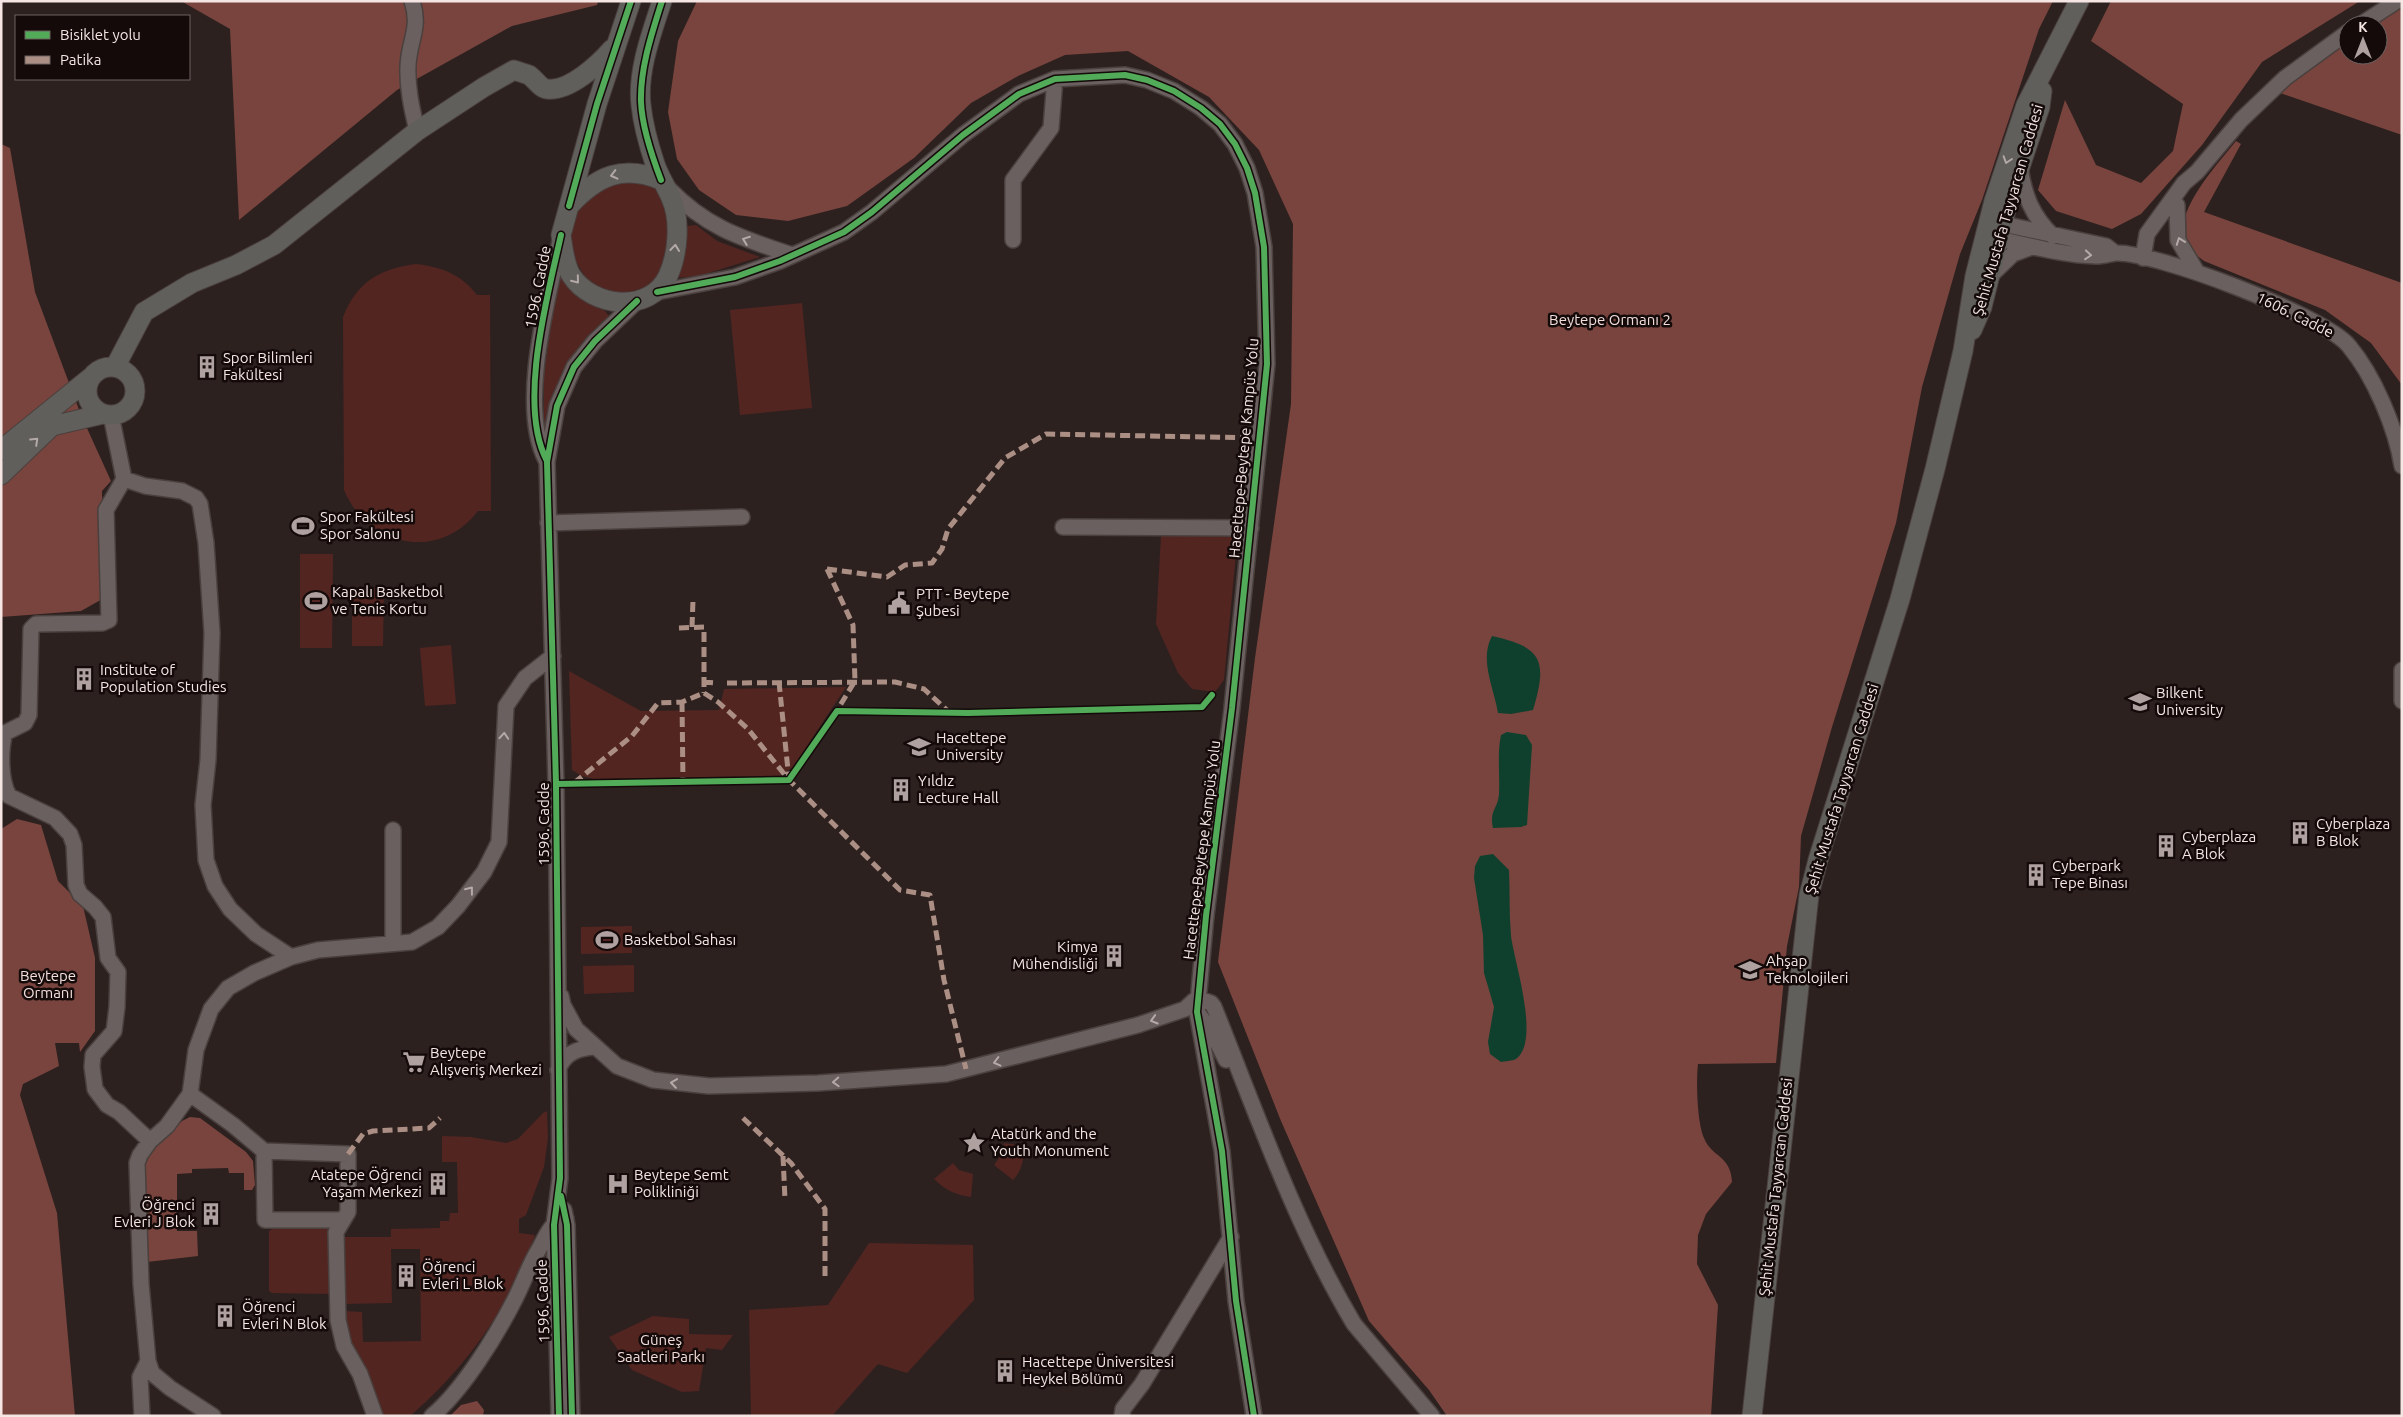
<svg xmlns="http://www.w3.org/2000/svg" width="2403" height="1417" font-family="Ubuntu,sans-serif">
	<rect width="100%" height="100%" fill="#2d2120"/>
	<path fill="#522521" d="M627,178C634,180 646,181 653,185C676,199 671,263 655,281C649,289 638,290 628,292C614,294 600,290 589,280C568,260 562,216 589,196C599,188 615,184 627,178Z
		M696,225L717,241L760,257L699,276L674,278L686,226Z
		M416,264C441,267 461,274 477,295H490L491,511H478C439,562 368,547 344,490L343,317C357,282 379,269 416,264Z
		M558,274L582,300L605,311L609,316C574,345 551,381 547,427L544,426V373Z
		M802,303L812,408L740,415L730,310Z
		M1238,533L1224,680L1215,692L1192,689L1178,673L1156,624L1161,536Z
		M300,554H333L332,648H300Z
		M352,587L384,588L383,646H352Z
		M451,645L456,704L425,706L420,648Z
		M569,671L641,711L719,710L724,689L846,687L793,767L778,777L593,779L582,776L572,770Z
		M632,926V953L581,954V927Z
		M634,965V992L584,994L583,966Z
		M547,1111L548,1138L544,1167L526,1215L519,1219V1233L535,1235C511,1305 466,1368 410,1416H384L348,1342L344,1311L362,1312L363,1342L421,1341L420,1249H391L392,1303L344,1304V1237H391V1229L440,1228V1221H449L450,1213H458L457,1162H442V1136L471,1137L506,1143L518,1139L543,1113Z
		M1004,1143L1024,1146C1024,1159 1022,1171 1013,1180L994,1165L1002,1154Z
		M953,1163L959,1170L973,1174L971,1197C956,1195 945,1190 934,1179Z
		M274,1228H328L331,1233L330,1294L272,1293L269,1291V1231Z
		M869,1243L973,1245L974,1300L907,1373L878,1364L832,1416H751L749,1310L828,1305Z
		M653,1316L689,1319V1334L733,1335L722,1350L706,1348L699,1391L682,1392L632,1370L609,1337Z"/>
	<path fill="#78443d" d="M181,1H598L597,5L512,26L397,90L239,220L230,29Z
		M697,1H2053L2039,29L1982,200L1960,254L1922,387L1896,523L1832,727L1801,836L1799,887L1787,946L1776,1063L1698,1064C1696,1081 1697,1122 1704,1138C1711,1157 1731,1155 1732,1182L1706,1214L1698,1235L1697,1264L1718,1305L1711,1416H1447L1429,1390L1369,1321L1281,1121L1218,962L1255,658L1291,404L1293,224L1259,150L1209,97L1128,51L1065,55L1018,76L971,103L914,158L847,206L788,221L736,215L699,190L677,159L668,112L678,41Z
		M2111,1H2360L2262,62L2202,145L2141,214L2112,229L2056,211L2038,190L2065,100L2096,165L2141,183L2173,151L2183,104L2091,41Z
		M2402,7V135L2280,93L2294,79L2348,42V55H2378V25H2375Z
		M2236,141L2241,144L2204,212L2402,283V385L2371,343L2325,310L2204,261C2199,257 2193,253 2189,249C2165,219 2218,164 2236,141Z
		M1,144L10,148L35,292L81,415L111,481L102,491L104,598L81,611L1,617Z
		M17,819L41,825L58,881L83,906L95,958V1031L80,1052L79,1043H55L59,1066L23,1084L20,1095L57,1213L75,1416H1V829Z
		M190,1117L200,1118L246,1152L253,1161L255,1185L252,1190H244V1173H229L228,1168L192,1169V1173L177,1174V1231H197L198,1256L147,1262L144,1168L153,1148L182,1121Z
		M477,1401L484,1410L483,1416H450L461,1405Z"/>
	<path fill="#0f402e" d="M1492,636C1542,647 1548,660 1533,710L1511,714L1498,713C1494,688 1479,660 1492,636Z
		M1507,732L1526,735L1532,745L1527,825L1521,827L1493,828C1489,810 1498,809 1499,794C1500,774 1497,754 1501,735Z
		M1493,854L1509,870C1510,892 1509,914 1511,936C1514,961 1541,1041 1516,1059C1512,1061 1505,1061 1501,1062L1490,1054L1488,1042L1494,1007L1484,973L1483,935L1474,878L1475,866L1480,856Z"/>
	<g fill="none" stroke-linecap="round" stroke-linejoin="round">
		<defs>
			<path id="minor" d="M412,1C421,28 409,40 408,66C407,88 412,109 417,131
				M2360,25L2397,1
				M2020,167C2024,195 2032,216 2053,236
				M668,188C707,228 741,238 792,255
				M2177,205L2178,240L2197,272
				M2003,224L2106,246L2115,253
				M1999,239C2031,246 2063,255 2096,256C2103,256 2109,254 2115,253C2154,251 2325,316 2349,346C2374,376 2396,428 2402,466
				M1013,240V180L1051,128L1055,79
				M2143,258L2147,234L2184,183L2197,172L2241,120L2285,78L2348,32
				M1991,275L2013,254L2032,247
				M657,292L735,277L780,261L844,232L872,212L963,135L1019,94L1055,79L1125,75L1147,80L1174,91L1201,108L1220,124L1235,144L1247,168L1255,193L1264,247L1267,364L1232,708L1206,916L1197,1012L1222,1151L1236,1301L1254,1416
				M111,415L124,479L106,510L109,620L102,623L36,624L31,629L29,715L25,723L5,733C0,750 0,780 9,796L55,818L70,834L74,845L76,885L80,894L95,907L103,917L108,958L118,972L117,1007L114,1031L93,1055L92,1067L95,1089L107,1105L119,1112L150,1141
				M546,460C518,406 548,298 560,241
				M124,479L145,486L182,491L196,498L200,504L206,543L212,633L208,760L203,805L206,860L215,886L230,909L256,934L291,957
				M548,523L742,517
				M1063,527L1251,528
				M2402,670V701
				M393,830V943
				M561,996L563,1005L576,1029L617,1066L653,1080L709,1086L818,1083L946,1074L1138,1025L1185,1009L1197,998
				M1197,998L1211,1003L1214,1007C1257,1114 1295,1225 1354,1324L1432,1416
				M1198,1013L1214,1036L1226,1060
				M558,1070C564,1053 578,1048 595,1047
				M190,1094L233,1125L264,1151
				M264,1151L348,1154V1212L336,1232L338,1320L344,1346L360,1374L375,1416
				M264,1151L265,1220H342
				M564,1210L567,1225L572,1416
				M142,1416L140,1377L148,1361
				M213,1416L170,1388L152,1373L148,1361L141,1284L137,1163L140,1155L150,1141L167,1126L190,1094L196,1050L211,1009L228,988L254,973L291,957L318,950L412,942L438,927L458,906L484,872L499,842L506,706L525,678L553,656
				M432,1416C463,1390 496,1336 514,1301C523,1284 529,1265 539,1249C545,1238 552,1220 566,1218
				M559,1416L554,1225L560,1178L556,784L547,462L557,406L574,367L595,341L637,301
				M1122,1416L1123,1409L1142,1384L1231,1237"/>
			<path id="major" d="M631,1L597,104L561,235C563,248 564,263 571,275C592,308 650,314 668,276C678,254 681,220 671,198C666,186 659,176 655,164C649,146 643,124 641,105C637,71 652,32 662,1
				M570,205C597,176 623,164 661,180
				M1972,330L1982,307L2007,206L2040,107L2042,91
				M87 391a24 24 0 1 1 48 0a24 24 0 1 1-48 0Z
				M115,367L144,312L192,283L236,265L274,245L417,131L484,87L514,70C519,72 525,73 529,75C535,79 541,89 547,89C569,92 599,64 612,49
				M1,450L90,378
				M1,475L52,426L103,414
				M1752,1416L1809,895L1818,860L1900,599L1935,469L1963,351L1975,276L1994,201L2026,105L2079,1"/>
		</defs>
		<use href="#minor" stroke="#4a403e" stroke-width="18"/>
		<use href="#major" stroke="#4a403e" stroke-width="21"/>
		<use href="#minor" stroke="#69605f" stroke-width="15"/>
		<use href="#major" stroke="#615f5c" stroke-width="19"/>
		<path stroke="#ac8f84" stroke-width="5" stroke-dasharray="10 5" stroke-linecap="butt" d="M827,569L887,577L905,565L932,563L942,549L948,529L1005,458L1046,434L1260,438
			M827,569L853,625L855,681L836,712
			M692,627L693,600
			M679,628L704,627V693
			M703,682L717,683
			M779,682L789,780
			M727,683L895,682L924,689L950,713
			M704,693L718,702L748,729L789,780L900,890L930,895L944,980L966,1069
			M682,702L683,783
			M574,783L632,736L658,703L682,702L704,693
			M743,1118L791,1163L825,1209V1278
			M348,1154L363,1134L373,1131L429,1128L440,1118
			M783,1156L785,1200"/>
		<defs>
			<path id="cycleway" d="M661,180C653,159 642,126 641,102C640,68 652,33 662,1
				M569,206L597,104L631,1
				M657,292L735,277L780,261L844,232L872,212L963,135L1019,94L1055,79L1125,75L1147,80L1174,91L1201,108L1220,124L1235,144L1247,168L1255,193L1264,247L1267,364L1232,708L1206,916L1197,1012L1222,1151L1236,1301L1254,1416
				M547,461C517,405 548,294 561,235
				M556,784L789,780L837,711L968,713L1202,707L1212,695
				M561,1196L567,1225L572,1416
				M559,1416L554,1225L560,1178L556,784L547,462L557,406L574,367L595,341L637,301"/>
		</defs>
		<use href="#cycleway" stroke="#130a09" stroke-width="9"/>
		<use href="#cycleway" stroke="#51ab58" stroke-width="6"/>
	</g>
	<defs><path id="oneway-chevron" d="M-2-3.5L2.5 0L-2 3.5" fill="none" stroke-width="1.6" stroke-linecap="round" stroke-linejoin="round" transform="scale(1.25)"/></defs>
	<g stroke="#b2a9a7">
		<use href="#oneway-chevron" transform="translate(2007 160) rotate(108)"/>
		<use href="#oneway-chevron" transform="translate(614 175) rotate(166)"/>
		<use href="#oneway-chevron" transform="translate(675 248) rotate(-84)"/>
		<use href="#oneway-chevron" transform="translate(576 280) rotate(51)"/>
		<use href="#oneway-chevron" transform="translate(35 441) rotate(-44)"/>
	</g>
	<g stroke="#b6aaa8">
		<use href="#oneway-chevron" transform="translate(746 240) rotate(-159)"/>
		<use href="#oneway-chevron" transform="translate(2180 241) rotate(-110)"/>
		<use href="#oneway-chevron" transform="translate(2088 255) rotate(5)"/>
		<use href="#oneway-chevron" transform="translate(504 736) rotate(-86)"/>
		<use href="#oneway-chevron" transform="translate(470 890) rotate(-52)"/>
		<use href="#oneway-chevron" transform="translate(1154 1020) rotate(163)"/>
		<use href="#oneway-chevron" transform="translate(997 1062) rotate(166)"/>
		<use href="#oneway-chevron" transform="translate(836 1082) rotate(177)"/>
		<use href="#oneway-chevron" transform="translate(674 1083) rotate(-172)"/>
	</g>
	<defs>
		<symbol id="building-bare" viewBox="-9 -9 18 18"><path d="M-4-6H4V6H1V3H-1V6H-4ZM-2.5-4.3h1.7v1.8h-1.7ZM.8-4.3h1.7v1.8H.8ZM-2.5-1h1.7V.8h-1.7ZM.8-1h1.7V.8H.8Z" fill="#afa19f" stroke="#130a09" stroke-width="2.5" paint-order="stroke"/></symbol>
		<symbol id="stadium-bare" viewBox="-9 -9 18 18"><path d="M0-5a6.5 5 0 1 0 0 10a6.5 5 0 1 0 0-10ZM-3.5-1.8h7v3.6h-7Z" fill="#afa19f" stroke="#130a09" stroke-width="2.5" paint-order="stroke"/></symbol>
		<symbol id="civic-bare" viewBox="-9 -9 18 18"><path d="M-.6-6.5H3V-4.5H.6V-3L4-1V1h2V6H-6V1h2V-1L-.6-3ZM-1.2 2.5V6h2.4V2.5Z" fill="#afa19f" stroke="#130a09" stroke-width="2.5" paint-order="stroke"/></symbol>
		<symbol id="university-bare" viewBox="-9 -9 18 18"><path d="M0-5L7-2L0 1L-7-2ZM-4 1L0 2.5L4 1V4Q0 6-4 4Z" fill="#afa19f" stroke="#130a09" stroke-width="2.5" paint-order="stroke"/></symbol>
		<symbol id="supermarket-bare" viewBox="-9 -9 18 18"><path d="M-6-5.5h2.5l.6 2H6L4.5 2H-2.5L-4.4-4H-6ZM-1.5 3.2a1.3 1.3 0 1 0 .1 0ZM3 3.2a1.3 1.3 0 1 0 .1 0Z" fill="#afa19f" stroke="#130a09" stroke-width="2.5" paint-order="stroke"/></symbol>
		<symbol id="sight-bare" viewBox="-9 -9 18 18"><path d="M0-6L1.8-2.2L6-1.7L2.9 1.2L3.7 5.4L0 3.3L-3.7 5.4L-2.9 1.2L-6-1.7L-1.8-2.2Z" fill="#afa19f" stroke="#130a09" stroke-width="2.5" paint-order="stroke"/></symbol>
		<symbol id="hospital-bare" viewBox="-9 -9 18 18"><path d="M-5-5h3v3.5h4V-5h3V5h-3V1.5h-4V5h-3Z" fill="#afa19f" stroke="#130a09" stroke-width="2.5" paint-order="stroke"/></symbol>
	</defs>
	<g fill-rule="evenodd">
		<use href="#building-bare" x="191" y="351" width="32" height="32"/>
		<use href="#stadium-bare" x="287" y="510" width="32" height="32"/>
		<use href="#stadium-bare" x="300" y="585" width="32" height="32"/>
		<use href="#civic-bare" x="883" y="587" width="32" height="32"/>
		<use href="#building-bare" x="68" y="663" width="32" height="32"/>
		<use href="#university-bare" x="2124" y="686" width="32" height="32"/>
		<use href="#university-bare" x="903" y="731" width="32" height="32"/>
		<use href="#building-bare" x="885" y="774" width="32" height="32"/>
		<use href="#building-bare" x="2284" y="817" width="32" height="32"/>
		<use href="#building-bare" x="2150" y="830" width="32" height="32"/>
		<use href="#building-bare" x="2020" y="859" width="32" height="32"/>
		<use href="#stadium-bare" x="591" y="924" width="32" height="32"/>
		<use href="#building-bare" x="1098" y="940" width="32" height="32"/>
		<use href="#university-bare" x="1734" y="954" width="32" height="32"/>
		<use href="#supermarket-bare" x="398" y="1046" width="32" height="32"/>
		<use href="#sight-bare" x="958" y="1127" width="32" height="32"/>
		<use href="#building-bare" x="422" y="1168" width="32" height="32"/>
		<use href="#hospital-bare" x="602" y="1168" width="32" height="32"/>
		<use href="#building-bare" x="195" y="1198" width="32" height="32"/>
		<use href="#building-bare" x="390" y="1260" width="32" height="32"/>
		<use href="#building-bare" x="209" y="1300" width="32" height="32"/>
		<use href="#building-bare" x="989" y="1355" width="32" height="32"/>
	</g>
	<g text-anchor="middle" stroke-width="5" stroke-linejoin="round" paint-order="stroke">
		<g font-size="15" fill="#f5e6e4" stroke="#130a09">
			<text transform="translate(2008 210) rotate(-74)" y="5">Şehit Mustafa Tayyarcan Caddesi</text>
			<text transform="translate(538 287) rotate(-79)" y="5">1596. Cadde</text>
			<text transform="translate(2295 315) rotate(26)" y="5">1606. Cadde</text>
			<text transform="translate(1244 448) rotate(-85)" y="5">Hacettepe-Beytepe Kampüs Yolu</text>
			<text transform="translate(1842 789) rotate(-73)" y="5">Şehit Mustafa Tayyarcan Caddesi</text>
			<text transform="translate(544 824) rotate(-90)" y="5">1596. Cadde</text>
			<text transform="translate(1202 850) rotate(-83)" y="5">Hacettepe-Beytepe Kampüs Yolu</text>
			<text transform="translate(1776 1187) rotate(-84)" y="5">Şehit Mustafa Tayyarcan Caddesi</text>
			<text transform="translate(543 1301) rotate(-92)" y="5">1596. Cadde</text>
		</g>
		<g font-size="15" fill="#f2dedb" stroke="#130a09">
			<text x="1610" y="325">Beytepe Ormanı 2</text>
			<text x="48" y="981">Beytepe<tspan x="48" dy="17">Ormanı</tspan></text>
			<text x="661" y="1345">Güneş<tspan x="661" dy="17">Saatleri Parkı</tspan></text>
		</g>
		<g font-size="15" fill="#f5e6e4" stroke="#130a09" text-anchor="start">
			<text x="223" y="363">Spor Bilimleri<tspan x="223" dy="17">Fakültesi</tspan></text>
			<text x="320" y="522">Spor Fakültesi<tspan x="320" dy="17">Spor Salonu</tspan></text>
			<text x="332" y="597">Kapalı Basketbol<tspan x="332" dy="17">ve Tenis Kortu</tspan></text>
			<text x="916" y="599">PTT - Beytepe<tspan x="916" dy="17">Şubesi</tspan></text>
			<text x="100" y="675">Institute of<tspan x="100" dy="17">Population Studies</tspan></text>
			<text x="2156" y="698">Bilkent<tspan x="2156" dy="17">University</tspan></text>
			<text x="936" y="743">Hacettepe<tspan x="936" dy="17">University</tspan></text>
			<text x="918" y="786">Yıldız<tspan x="918" dy="17">Lecture Hall</tspan></text>
			<text x="2316" y="829">Cyberplaza<tspan x="2316" dy="17">B Blok</tspan></text>
			<text x="2182" y="842">Cyberplaza<tspan x="2182" dy="17">A Blok</tspan></text>
			<text x="2052" y="871">Cyberpark<tspan x="2052" dy="17">Tepe Binası</tspan></text>
			<text x="624" y="945">Basketbol Sahası</text>
			<text x="1098" y="952" text-anchor="end">Kimya<tspan x="1098" dy="17">Mühendisliği</tspan></text>
			<text x="1766" y="966">Ahşap<tspan x="1766" dy="17">Teknolojileri</tspan></text>
			<text x="430" y="1058">Beytepe<tspan x="430" dy="17">Alışveriş Merkezi</tspan></text>
			<text x="991" y="1139">Atatürk and the<tspan x="991" dy="17">Youth Monument</tspan></text>
			<text x="422" y="1180" text-anchor="end">Atatepe Öğrenci<tspan x="422" dy="17">Yaşam Merkezi</tspan></text>
			<text x="634" y="1180">Beytepe Semt<tspan x="634" dy="17">Polikliniği</tspan></text>
			<text x="195" y="1210" text-anchor="end">Öğrenci<tspan x="195" dy="17">Evleri J Blok</tspan></text>
			<text x="422" y="1272">Öğrenci<tspan x="422" dy="17">Evleri L Blok</tspan></text>
			<text x="242" y="1312">Öğrenci<tspan x="242" dy="17">Evleri N Blok</tspan></text>
			<text x="1022" y="1367">Hacettepe Üniversitesi<tspan x="1022" dy="17">Heykel Bölümü</tspan></text>
		</g>
	</g>
	<rect width="2403" height="1417" fill="none" stroke="#f5e6e4" stroke-width="5"/>
	<rect x="15" y="15" width="175" height="65" fill="#130a09" stroke="#6d6261"/>
	<rect x="25" y="31" width="25" height="8" fill="#51ab58" stroke="#6d6261"/>
	<text x="60" y="40" font-size="15" fill="#f5e6e4">Bisiklet yolu</text>
	<rect x="25" y="56" width="25" height="8" fill="#ac8f84" stroke="#6d6261"/>
	<text x="60" y="65" font-size="15" fill="#f5e6e4">Patika</text>
	<g transform="translate(2363 40)"><circle r="24" fill="#130a09" stroke="#6d6261"/>
	<path d="M0-4L9 19L0 12L-9 19Z" fill="#afa19f"/>
	<text y="-8" font-size="14" font-weight="bold" text-anchor="middle" fill="#f5e6e4">K</text>
	</g>
</svg>
